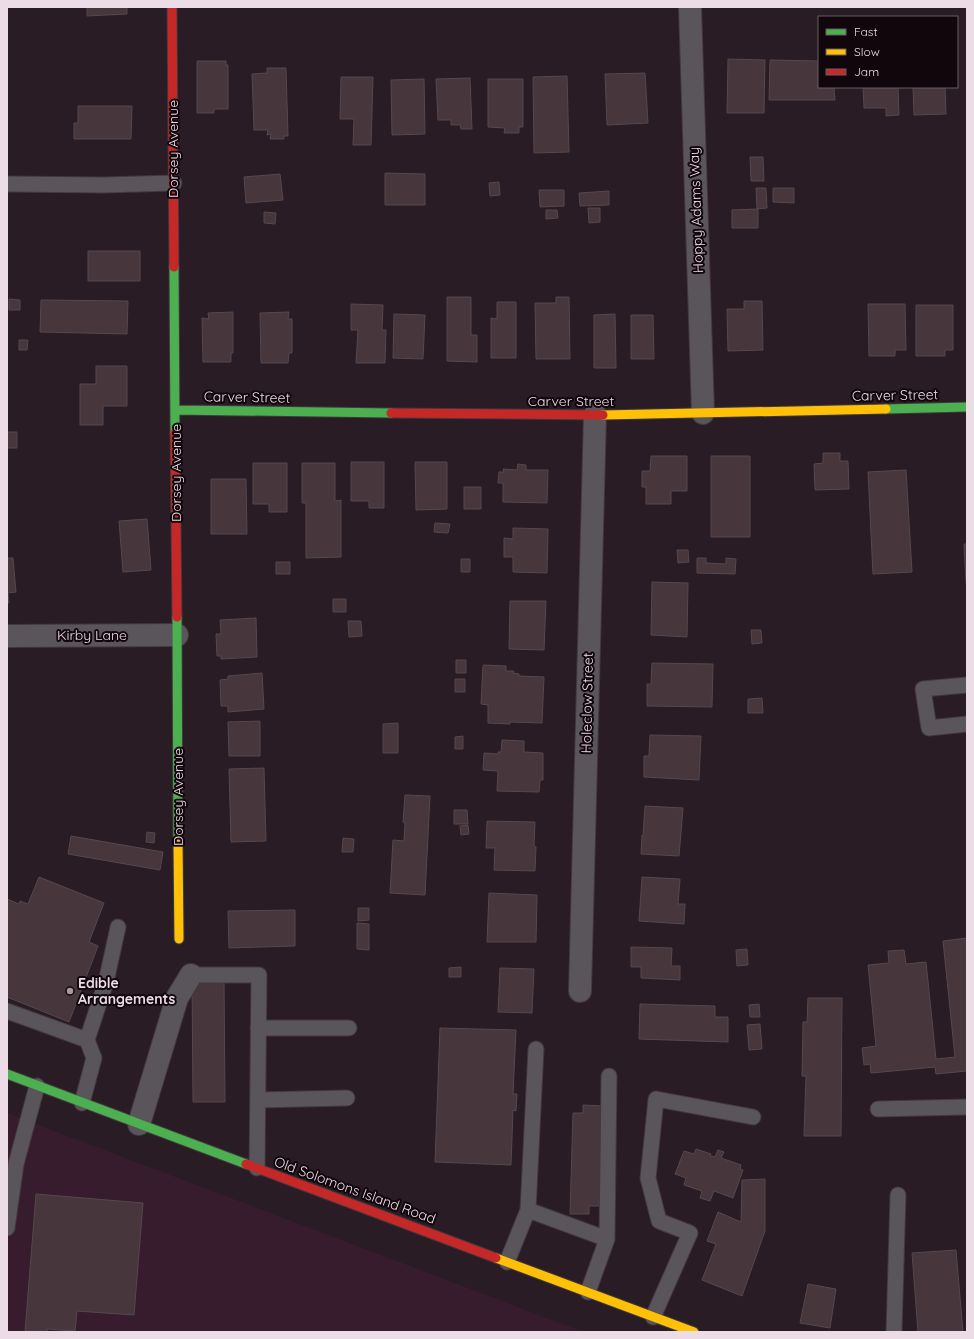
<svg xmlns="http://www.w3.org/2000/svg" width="974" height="1339" font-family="Quicksand,sans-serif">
	<rect width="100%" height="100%" fill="#291c24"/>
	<path fill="#371c2d" d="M7,1113L584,1332H7Z"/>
	<path fill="#47363c" stroke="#54494c" d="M87,7H127V14L87,16Z
		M728,59L765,60L764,113H727Z
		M770,60L819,61V87H839L834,88L835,100H769Z
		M197,61H226V65H228V109H214V113H197Z
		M267,68H286L288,136H284V139H270L271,134L267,135L268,130H254L252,74L267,73Z
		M645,73L648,123L607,125L605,74Z
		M567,76L569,152L534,153L533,77Z
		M341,77H373L371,145H353L354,119H340Z
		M470,78L472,129H461L460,125H451V120H438L436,79Z
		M424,79L425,134L392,135L391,80Z
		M488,79H523V127H519V133H504L505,128L488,127Z
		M863,87H898L899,115L886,116V108H864Z
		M913,87H945L946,114L914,115Z
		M78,106H132L131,139H74V123H78Z
		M750,157H763L764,181H751Z
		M385,173L425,174V205H385Z
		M280,174L283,200L246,203L244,177Z
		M499,182L500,195L490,196L489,183Z
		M756,188H766L767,208L757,209Z
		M773,188H794V203L773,202Z
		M539,190H564V206L540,207Z
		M609,191V205L580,206L579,193Z
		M588,208H600V222L589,223Z
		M758,209V228H732V210Z
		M546,210H557L558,218L546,219Z
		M264,212L276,213L275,224L264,223Z
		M88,251H140V281H88Z
		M447,297H471V335H477V362L447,361Z
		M556,297H569L570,359H536L535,303H556Z
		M9,299L20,300V310H9Z
		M41,300L128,301L127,334L40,332Z
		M744,301H762L763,350L728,351L727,309H744Z
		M497,302H516V358H491V318L497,319Z
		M351,304L383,305L382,330H386L385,363H356L358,330H351Z
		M868,304H905L906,350H895V356H869Z
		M916,305H953V350H945V356H916Z
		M233,312V353H231V362H203L202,318L209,319L208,313Z
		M289,312L288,319H292V353H289L288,363H261L260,313Z
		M394,314L425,315L423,359L393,358Z
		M615,314L616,368H594V315Z
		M631,315H653L654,359H631Z
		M19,340H28L27,350H19Z
		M96,366H127V406H103V425H80V384H96Z
		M7,432H17V448H7Z
		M823,453H840V461H848L849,489L815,490L814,464L823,463Z
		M651,456H687V491H671V504H646V487H642V471H650Z
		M711,456H750V537H711Z
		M351,462H384V508H369V501H351Z
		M415,462H447V509L416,510Z
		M253,463H287V512H269V504H253Z
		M302,463H335V501L341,500V557L306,558V503H302Z
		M518,464L526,465V470H548L547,503L503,502V483H498L499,472H504L503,469L517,470Z
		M906,470L912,572L873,574L868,472Z
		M211,479H246L247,534H211Z
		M464,487H481V509H464Z
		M147,519L151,570L123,572L119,521Z
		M435,523L450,524L448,533L434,532Z
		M513,528L548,529L547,573L513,572V557H504V538L513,539Z
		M964,544H967V585L966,583Z
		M677,550H688L689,562L678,563Z
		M7,558H13L16,592L8,593L9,603H7Z
		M697,558H706V563L726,564V558L736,559L735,574L697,573Z
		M461,559H470V572H461Z
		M276,562H290V574H276Z
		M652,582L688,583L687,637L651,635Z
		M333,599H346V612H333Z
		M510,601H546L544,650L509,649Z
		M256,618L257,657L221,659V656H217L216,634H221L220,620Z
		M348,621H361L362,636L349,637Z
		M751,630H761L762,643L752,644Z
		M456,660H466V673H456Z
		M652,663L713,664L712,707L647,706V684H651Z
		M483,665L506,666V671H514L513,673L519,674V676L544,677L542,723L510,722V724L488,723V705L481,704Z
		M262,673L264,709L228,712V706H221L220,680L228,679V676Z
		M455,679H465V692H455Z
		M762,698L763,713H748V699Z
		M260,721V756H229L228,722Z
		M398,723V753H383V724Z
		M650,735L701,736L699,780L644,777V756H649Z
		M463,736V749H455V737Z
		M502,740L524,741V752L543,753V780H540L539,792L497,791L498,771L483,770L484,753L498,754V752H501Z
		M264,768L266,841L231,842L229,769Z
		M405,795L430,796L425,895L390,893L393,840L404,841L405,823L403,822Z
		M645,806L683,808L679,856L641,854L642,835L643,836Z
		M454,810H467L468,824H454Z
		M487,821L535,822L534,846L536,847L535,871L494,870L495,848H486Z
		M468,825L469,834L461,835L460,826Z
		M147,832L155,833L154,843L146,842Z
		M71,836L163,852L160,870L68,854Z
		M343,838L354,839L353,852H342Z
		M39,877L104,903L89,942L98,946L69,1022L7,997V899L19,904L20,901L28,904Z
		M642,877L680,879L678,904H685L684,924L639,921Z
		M489,893L537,895L536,942H487Z
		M358,908H369V920L358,921Z
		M295,910V946L229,948L228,911Z
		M357,923L369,924V950L357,949Z
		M967,938V1071L936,1074L935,1067L871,1073L870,1064L864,1065L862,1048L876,1046L868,965L889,963L888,951L904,950L906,964L926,962L936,1059L955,1057L943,941Z
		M631,947L672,948L671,966H680V980L641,978V967H631Z
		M747,949L748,965L737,966L736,950Z
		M461,967V977H449V968Z
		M500,968L534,969L532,1013L498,1012Z
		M192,978H224L225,1102H193Z
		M808,998H842L841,1136H804L806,1076H802L803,1022H807Z
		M640,1004L715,1006V1017H728V1042L639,1039Z
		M759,1004L760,1017H750L749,1005Z
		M760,1024L762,1049L749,1050L747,1025Z
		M440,1028L516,1030L513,1094H517L516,1111L513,1110L511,1165L435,1162Z
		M583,1105L603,1106L599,1206H589V1214H570L573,1113H583Z
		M696,1149L711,1154L710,1156L715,1157L718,1150L724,1152L721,1158L741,1165L740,1169L743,1170L733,1198L714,1191L710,1201L700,1198L702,1191L684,1185L686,1178L675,1174L684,1151L694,1154Z
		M765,1179V1231L742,1296L702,1280L716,1244L707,1241L718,1212L741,1222L742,1180Z
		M36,1194L143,1203L134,1315L77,1311L75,1331L47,1329V1332H25Z
		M956,1250L963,1332H918L912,1253Z
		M808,1284L836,1289L830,1328L800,1323Z"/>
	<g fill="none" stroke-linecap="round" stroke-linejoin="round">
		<defs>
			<path id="lane" d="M7,184L103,185L174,183
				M967,685L923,689L929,728L967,724
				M191,975H259L257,1168
				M7,1011L87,1040L94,1058L82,1103
				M258,1028H349
				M87,1040L106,982L118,927
				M258,1100L347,1098
				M878,1109L967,1107
				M528,1210L536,1049
				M7,1228L16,1164L37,1086
				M607,1239L609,1076
				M507,1262L528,1210L607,1239L588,1292
				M653,1317L690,1233L659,1221L648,1178L656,1099L753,1117
				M894,1332L898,1195"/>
			<path id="street" d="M690,7L703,413
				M7,636L177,635
				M580,991L595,415
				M139,1124L177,998L191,975"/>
			<path id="fast" d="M174,267L175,433
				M886,409L967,407
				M175,410L391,413
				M177,617L178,842
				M7,1074L246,1164"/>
			<path id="slow" d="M603,415L886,409
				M178,842L179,939
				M496,1258L694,1332"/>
			<path id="jam" d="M172,7L174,267
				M391,413L603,415
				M175,433L177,617
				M246,1164L496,1258"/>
		</defs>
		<use href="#lane" stroke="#43383e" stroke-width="17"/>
		<use href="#street" stroke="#43383e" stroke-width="24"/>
		<use href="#fast" stroke="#43383e" stroke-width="11"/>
		<use href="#slow" stroke="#43383e" stroke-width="11"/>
		<use href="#jam" stroke="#43383e" stroke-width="11"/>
		<use href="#lane" stroke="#5a555a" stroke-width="15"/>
		<use href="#street" stroke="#5a555a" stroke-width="22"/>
		<use href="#fast" stroke="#4caf50" stroke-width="9"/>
		<use href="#slow" stroke="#ffc107" stroke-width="9"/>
		<use href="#jam" stroke="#c62828" stroke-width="9"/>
	</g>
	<circle fill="#a899a1" stroke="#10060c" stroke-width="1.5" cx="70" cy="991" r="4"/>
	<g text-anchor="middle" stroke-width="4" stroke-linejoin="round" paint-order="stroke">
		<g font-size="14" fill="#ecdce5" stroke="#10060c">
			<text transform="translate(173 149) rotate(-90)" y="5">Dorsey Avenue</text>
			<text transform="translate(696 210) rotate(-92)" y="5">Hoppy Adams Way</text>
			<text transform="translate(895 395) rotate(-1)" y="5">Carver Street</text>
			<text transform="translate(247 397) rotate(1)" y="5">Carver Street</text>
			<text x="571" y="406">Carver Street</text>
			<text transform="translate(176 473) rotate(-90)" y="5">Dorsey Avenue</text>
			<text x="92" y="640">Kirby Lane</text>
			<text transform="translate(587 703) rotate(-89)" y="5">Holeclow Street</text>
			<text transform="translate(178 797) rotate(-90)" y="5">Dorsey Avenue</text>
			<text transform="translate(355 1190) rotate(20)" y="5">Old Solomons Island Road</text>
		</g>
		<g font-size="14" font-weight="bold" fill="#ecdce5" stroke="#10060c" text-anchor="start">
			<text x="78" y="988">Edible<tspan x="78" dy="16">Arrangements</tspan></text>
		</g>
	</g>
	<rect width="974" height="1339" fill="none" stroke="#ecdce5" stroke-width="16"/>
	<rect x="818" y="16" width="140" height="72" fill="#10060c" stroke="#685c63"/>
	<rect x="826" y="29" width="20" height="6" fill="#4caf50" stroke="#685c63"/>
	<text x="854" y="36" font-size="12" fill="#ecdce5">Fast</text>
	<rect x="826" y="49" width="20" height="6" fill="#ffc107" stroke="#685c63"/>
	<text x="854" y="56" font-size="12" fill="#ecdce5">Slow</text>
	<rect x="826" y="69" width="20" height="6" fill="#c62828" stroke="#685c63"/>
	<text x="854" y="76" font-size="12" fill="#ecdce5">Jam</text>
</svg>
